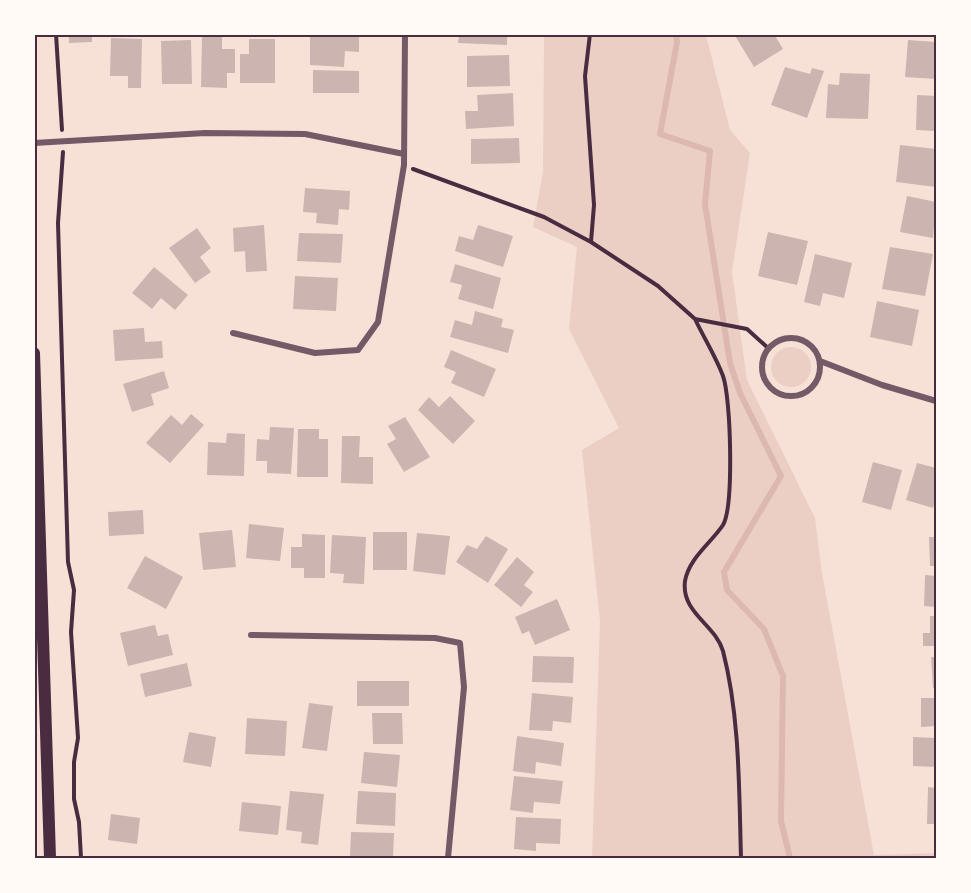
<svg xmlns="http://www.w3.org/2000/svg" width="971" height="893" font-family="Cabin,sans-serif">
	<rect width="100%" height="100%" fill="#f7e1d7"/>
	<path fill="#ebcfc5" d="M544,35H706L730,130L750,153L732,272L747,380L815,518L822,573L874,855L936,853V858H592L600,621L582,450L619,428L569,329L577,247L533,227L543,172Z
		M771 367a20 20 0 1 1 40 0a20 20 0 1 1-40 0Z"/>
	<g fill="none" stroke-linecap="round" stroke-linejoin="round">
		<path stroke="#dcb8b0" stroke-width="6" d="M676,34L677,42L660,134L710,151L705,204L730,363L740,393L781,476L724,572L727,590L764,629L783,676L781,821L790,858"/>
	</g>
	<path fill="#ccb4b1" d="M69,34H92V42L69,43Z
		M310,34L359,35V52L345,51L344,67L310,65Z
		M459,34H507V45L458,43Z
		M734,34H774L783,49L754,67Z
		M202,37H222V49H235V73H227V88L201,87Z
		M111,38L142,39L141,88H128V76H110Z
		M249,39H275V83H240V54H249Z
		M191,40L192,84H162L161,41Z
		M908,40L936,42V79L905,77Z
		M509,55L510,86L467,87V56Z
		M785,67L810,74L812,68L824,71L807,118L771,105Z
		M313,70L359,71V93H313Z
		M840,73L870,74L868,119L826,118L828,84L839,85Z
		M513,93L514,126L466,129L465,111H478L477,95Z
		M917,95L936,96V131L916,130Z
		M519,138L520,163L471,164V139Z
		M900,145L936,149V187L896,182Z
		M305,188L350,191L349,210L339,209L338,225L316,223L317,213L303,212Z
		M907,196L936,202L933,238L900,232Z
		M264,225L267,271L246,272L245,251L234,252L233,228Z
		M478,225L513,236L503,267L455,251L459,236L473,240Z
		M197,228L211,248L200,257L211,272L195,283L169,248Z
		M768,232L808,241L797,285L758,276Z
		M299,233L343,234L341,263L297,261Z
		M890,247L933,254L925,296L882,289Z
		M815,254L852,263L844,298L823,293L820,306L804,302Z
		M455,264L501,278L493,309L458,299L462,285L450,282Z
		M154,267L188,295L175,310L161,298L152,309L132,293Z
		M295,276L338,278L336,311L293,309Z
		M877,301L919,310L912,346L870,337Z
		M475,311L503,319L501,327L514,330L508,353L450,337L455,320L472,325Z
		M144,328L145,342L162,341L163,358L115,361L113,330Z
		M451,350L496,369L484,397L451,383L456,372L444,367Z
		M164,371L169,388L151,394L154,405L132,412L123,384Z
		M450,396L475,421L453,444L418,410L429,397L439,407Z
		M191,414L204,425L170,463L146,443L171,415L182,425Z
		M405,417L430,457L404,472L387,444L396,439L388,426Z
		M270,427L294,428L291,474L267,473V461H256L257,439L269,440Z
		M298,429H319V439H328V477H297Z
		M227,433L245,434L244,476L207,475L208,442L226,443Z
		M342,436H360L359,457H373V484L341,483Z
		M873,462L902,470L891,510L862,502Z
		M917,463L936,468V497L933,508L906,500Z
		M143,510L144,534L109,536L108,512Z
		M249,524L284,528L280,561L246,558Z
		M232,530L236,567L203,570L199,533Z
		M373,532H407V570H373Z
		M417,533L450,536L445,575L413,571Z
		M302,534L325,535V578H304V568H291V547H302Z
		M332,535L366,537L364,584L343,583L344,574L330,573Z
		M486,536L508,549L488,583L456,562L467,545L477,549Z
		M929,537H936V566H930Z
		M145,556L183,577L166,609L127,588Z
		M517,557L534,572L524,585L533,592L521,607L494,585Z
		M925,575L936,576V607L924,606Z
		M557,599L570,630L535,645L529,631L522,634L515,617Z
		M930,616H936V646H923V633H930Z
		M155,625L158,636L168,634L173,655L128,666L120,633Z
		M533,656L574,657L573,683L532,682Z
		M931,657H936V688H933Z
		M187,663L192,686L145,697L140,674Z
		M357,681H409V706H357Z
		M532,693L573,697L571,723L553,721L552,731L529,730Z
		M921,698H936V726L921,727Z
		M309,703L333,706L327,751L302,748Z
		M372,713H402L403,744H373Z
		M247,718L287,721L285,756L245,754Z
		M189,732L216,737L211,767L183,762Z
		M517,736L564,743L561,766L536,762L535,774L513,771Z
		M913,737L936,738V767L913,766Z
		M364,752L400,755L397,787L361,783Z
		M514,776L563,781L560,804L534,802L533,813L510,810Z
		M928,787L936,788V824H927Z
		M290,791L324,794L318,845L301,843L302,832L286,830Z
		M358,791L396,793L395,826L356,824Z
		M242,802L281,806L278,835L239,831Z
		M111,814L140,818L137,844L108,840Z
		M516,817L561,819L560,844L536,843V851L514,849Z
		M351,832L394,833L393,858L350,857Z"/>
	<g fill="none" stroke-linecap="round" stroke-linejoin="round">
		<path stroke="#4a2c40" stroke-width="4" d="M56,34L62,130
			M590,34L585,76L594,205L591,242
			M63,152L58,223L68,562L74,590L71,632L78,738L74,762V799L79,822L81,858
			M413,169L544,217L591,242L658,286L695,319L747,329L768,348
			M695,319C704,338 716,357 723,376C731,398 734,506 723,525C711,543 689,558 685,581C681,613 715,624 723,651C740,717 739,790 741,858"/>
		<path stroke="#755966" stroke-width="6" d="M34,143L205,133L305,134L404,154
			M233,333L315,353L358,350L378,322L404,165L405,34
			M762 367a29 29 0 1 1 58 0a29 29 0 1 1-58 0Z
			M820,361L882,385L936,401
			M251,635L435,638L460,643L464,687L448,858"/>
		<path stroke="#4a2c40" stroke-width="12" d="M34,353L50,858"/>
	</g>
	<rect width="971" height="893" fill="none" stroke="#fffaf5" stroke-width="72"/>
	<rect x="36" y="36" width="899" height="821" fill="none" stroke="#4a2c40" stroke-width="2"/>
</svg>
